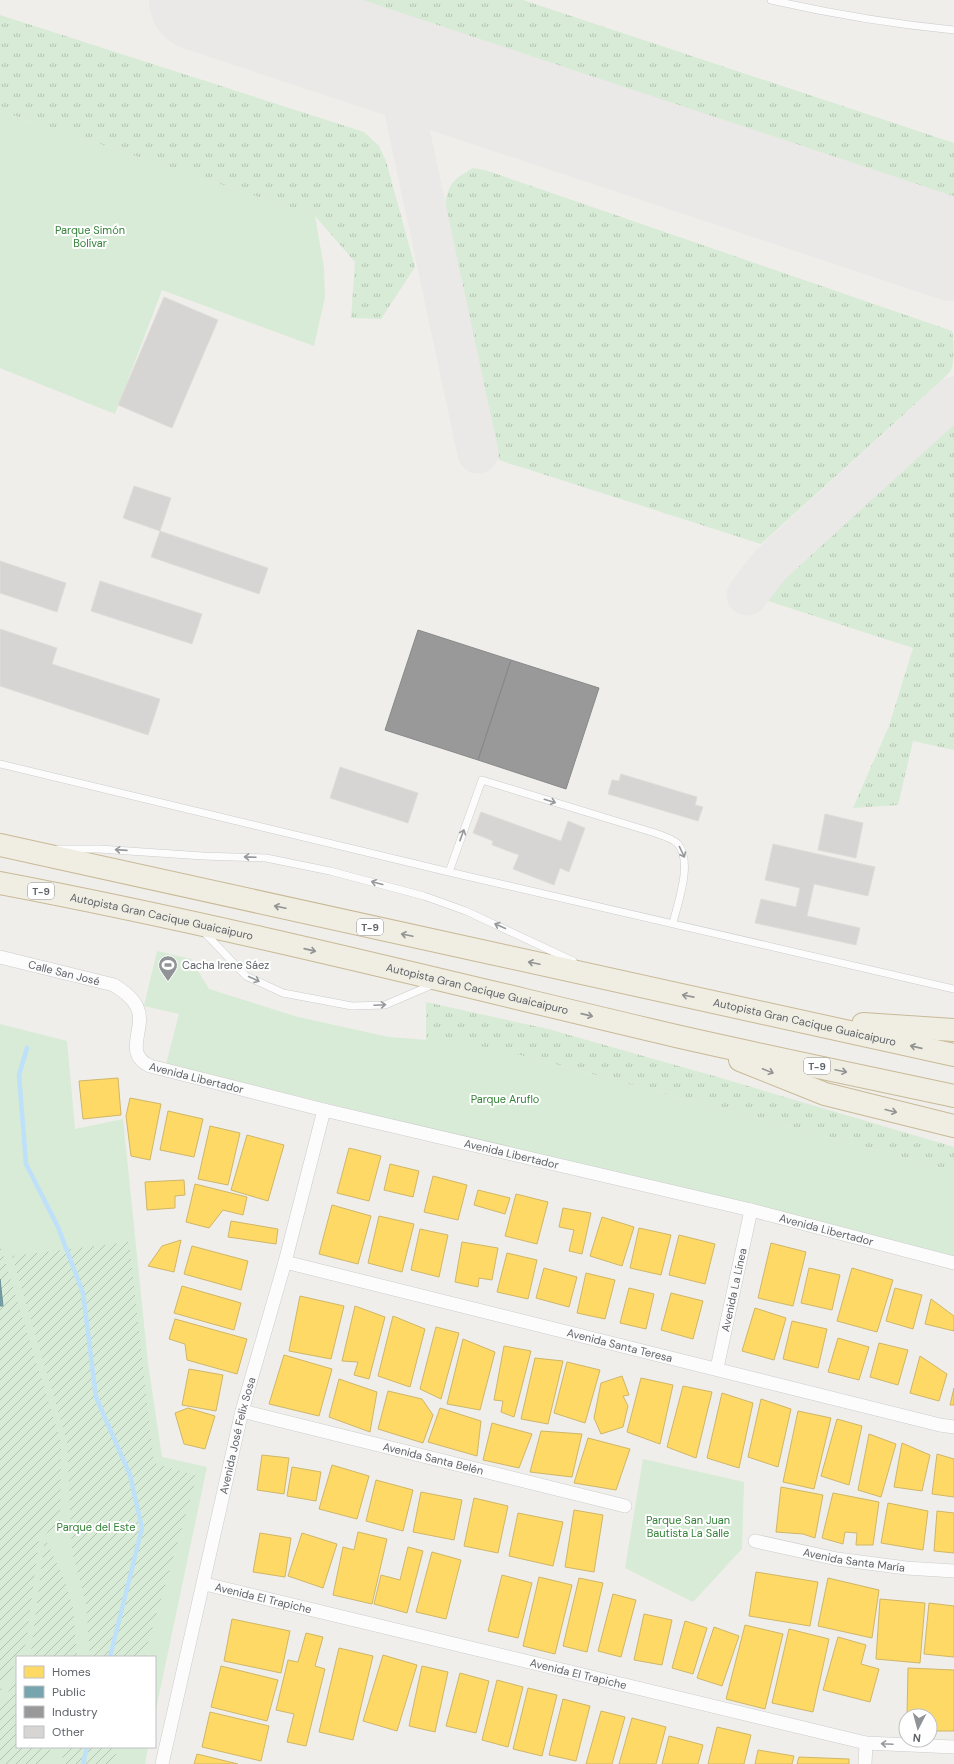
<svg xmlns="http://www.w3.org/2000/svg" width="954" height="1764" font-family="'DM Sans',sans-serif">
	<defs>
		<pattern id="grass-tufts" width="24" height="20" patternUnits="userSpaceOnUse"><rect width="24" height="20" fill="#d8ebd6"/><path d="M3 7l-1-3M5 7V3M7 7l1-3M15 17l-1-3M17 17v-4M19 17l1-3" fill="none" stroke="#b2c2b1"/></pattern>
		<pattern id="garden-furrows" width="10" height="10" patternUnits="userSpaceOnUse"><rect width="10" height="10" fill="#d8ebd6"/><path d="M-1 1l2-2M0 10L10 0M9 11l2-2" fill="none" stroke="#b2c2b1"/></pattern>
	</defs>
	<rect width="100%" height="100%" fill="#efeeea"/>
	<path fill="url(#grass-tufts)" d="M362,0H523L954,143V197Z
		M0,15L364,132L379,146L386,161L415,267L381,319L351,318L355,262L315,216L0,111Z
		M473,168L485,170L952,331C954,340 954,358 952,367C951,371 947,375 944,378L761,544L499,460L445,207C448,184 452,180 473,168Z
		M954,424V750L913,741L898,805L853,808L889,726L913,648L759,598Z
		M426,1002L548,1029L721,1078L954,1147V1171L524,1056L426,1040Z"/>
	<path fill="#d8ebd6" d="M0,111L315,216L324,268L325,297L314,346L162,290L115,414L0,368Z
		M157,951L191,959L209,989L298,1017L389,1037L467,1043L524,1056L954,1171V1263L563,1161L166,1064L179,1014L144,1006Z
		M0,1024L67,1041L75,1129L123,1119L148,1363L162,1457L207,1467L155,1714V1657H17V1747H148L145,1764H0Z
		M643,1459L744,1482L742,1549L693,1602L625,1568Z"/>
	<path fill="url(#garden-furrows)" d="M129,1242L154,1463L197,1476L144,1657H90L86,1603L72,1552L67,1441L12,1256Z
		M0,1245L61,1442L60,1523L39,1539L26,1643L19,1657H17V1660L0,1691Z
		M45,1538L64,1579L73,1608L77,1657H28L31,1652Z
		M17,1679V1747H51L46,1764H0V1702L3,1700Z
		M65,1747H118L113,1764H61Z"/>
	<path fill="#ffd966" stroke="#cfb667" d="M118,1078L121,1115L83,1119L79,1081Z
		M130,1098L161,1104L150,1160L131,1156L126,1116Z
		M168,1111L203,1119L194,1157L160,1150Z
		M210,1126L240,1133L228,1185L198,1179Z
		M247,1135L284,1145L268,1201L231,1190Z
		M349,1148L381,1156L369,1201L337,1193Z
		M390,1164L419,1171L413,1197L384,1190Z
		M433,1176L467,1185L458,1220L424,1212Z
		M184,1180L185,1195L175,1196V1208L147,1210L145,1182Z
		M195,1184L247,1197L243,1215L223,1210L209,1228L186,1222Z
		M478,1190L510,1198L505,1214L474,1205Z
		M516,1194L548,1202L537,1244L505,1236Z
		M332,1205L371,1216L358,1264L319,1254Z
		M563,1208L591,1213L582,1254L569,1251L574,1230L559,1227Z
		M379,1216L414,1224L402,1272L368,1263Z
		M602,1217L634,1227L622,1266L590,1256Z
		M231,1221L278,1229L276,1244L228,1237Z
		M639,1228L671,1235L661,1275L630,1268Z
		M420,1229L448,1235L439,1277L411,1270Z
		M679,1235L715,1244L705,1284L669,1275Z
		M181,1240L174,1272L148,1266L162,1246Z
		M462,1242L498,1248L492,1280L479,1278L478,1287L455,1282Z
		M771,1243L806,1252L793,1306L758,1298Z
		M192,1246L248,1261L241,1290L184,1274Z
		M507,1253L537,1260L528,1299L497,1292Z
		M544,1268L577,1277L569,1307L536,1298Z
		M809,1268L840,1275L832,1310L801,1303Z
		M852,1268L893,1280L877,1332L837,1321Z
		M586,1273L615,1280L605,1319L577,1313Z
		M182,1286L241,1303L234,1330L174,1313Z
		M629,1288L654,1294L646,1329L620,1323Z
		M895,1288L922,1295L913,1329L886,1321Z
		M671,1293L703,1301L693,1339L661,1330Z
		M300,1296L344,1306L331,1359L289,1351Z
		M931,1299L954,1316V1331L925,1324Z
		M355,1306L385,1317L369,1379L354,1375L358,1362L342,1361Z
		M755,1308L786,1318L774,1360L742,1351Z
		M393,1316L425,1329L410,1387L378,1376Z
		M175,1319L247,1339L237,1374L187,1360L185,1344L169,1339Z
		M792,1321L827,1329L818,1368L783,1359Z
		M436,1327L459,1333L441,1399L420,1389Z
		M838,1338L869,1347L859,1380L828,1372Z
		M463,1339L495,1352L480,1410L447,1404Z
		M879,1343L908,1350L898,1385L870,1377Z
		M504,1346L531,1351L514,1417L501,1412L503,1401L494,1400Z
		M284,1355L332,1369L319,1416L269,1404Z
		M920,1356L947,1374L939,1401L910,1393Z
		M535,1358L563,1361L548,1424L521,1419Z
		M567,1362L600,1370L585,1423L554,1413Z
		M189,1369L223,1375L216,1411L182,1405Z
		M622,1376L629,1395L623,1396L628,1406L623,1427L601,1434L594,1418L601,1383Z
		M641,1378L673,1385L660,1444L627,1432Z
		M339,1379L377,1392L370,1432L329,1417Z
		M683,1386L712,1392L696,1458L667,1447Z
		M954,1388V1405H950Z
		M388,1391L422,1399L433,1415L423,1443L378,1429Z
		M722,1393L753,1403L739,1468L707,1458Z
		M761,1399L791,1409L778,1467L748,1457Z
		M188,1408L215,1416L205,1449L184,1444L175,1413Z
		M440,1408L481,1421L477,1456L428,1442Z
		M798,1411L831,1418L814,1489L783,1482Z
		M837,1419L862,1426L849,1485L821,1476Z
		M492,1423L532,1434L519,1468L483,1460Z
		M541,1431L582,1434L572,1477L530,1472Z
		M869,1434L896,1444L881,1497L858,1490Z
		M588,1438L630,1449L616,1490L574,1483Z
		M902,1443L930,1455L922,1491L894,1487Z
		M937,1454L954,1459V1497L932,1494Z
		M262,1455L289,1458L284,1494L257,1490Z
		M332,1465L369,1476L357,1519L319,1509Z
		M292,1467L321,1472L316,1501L287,1496Z
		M376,1480L413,1490L403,1531L366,1521Z
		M781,1487L823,1495L815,1538L803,1534L776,1532Z
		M421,1492L462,1500L454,1540L413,1532Z
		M833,1493L879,1502L873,1545H856L857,1533L845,1532L843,1544L822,1538Z
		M474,1498L508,1506L498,1553L464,1546Z
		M888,1503L928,1511L923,1550L881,1543Z
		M574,1510L603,1515L594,1572L565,1567Z
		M937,1511L954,1513V1553L934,1551Z
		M518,1513L563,1522L553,1566L509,1556Z
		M358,1532L387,1539L372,1604L333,1595L343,1547L354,1550Z
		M260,1533L291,1538L285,1577L253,1572Z
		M302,1533L337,1544L323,1588L288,1576Z
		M408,1547L423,1551L407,1613L374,1604L381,1575L400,1580Z
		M432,1552L461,1560L446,1619L416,1612Z
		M756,1572L818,1582L810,1626L749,1616Z
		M502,1575L532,1583L518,1638L488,1631Z
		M539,1577L572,1585L555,1654L523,1646Z
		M579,1578L603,1583L587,1652L563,1646Z
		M828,1578L879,1590L872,1638L818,1626Z
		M613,1594L636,1600L621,1657L598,1651Z
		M880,1599L925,1603L920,1663L876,1659Z
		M929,1603L954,1606V1657L924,1654Z
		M644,1614L672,1620L662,1665L634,1660Z
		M232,1619L290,1631L281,1673L224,1661Z
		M685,1621L707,1628L693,1674L672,1668Z
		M745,1625L783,1634L765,1709L726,1699Z
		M714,1627L739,1636L722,1686L697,1678Z
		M789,1629L829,1639L813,1712L772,1703Z
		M306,1633L323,1637L315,1666L325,1669L306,1746L287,1742L294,1714L276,1710L288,1660L298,1662Z
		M838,1637L866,1645L861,1664L879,1669L870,1702L823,1690Z
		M339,1648L373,1656L353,1740L319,1732Z
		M383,1655L417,1665L397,1731L363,1721Z
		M221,1666L278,1680L267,1721L211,1707Z
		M422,1666L448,1672L435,1732L409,1726Z
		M908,1668L954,1670V1731H930V1716H907Z
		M460,1673L489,1681L476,1733L446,1726Z
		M497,1680L523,1687L508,1747L482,1740Z
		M528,1688L557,1695L542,1756L513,1749Z
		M563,1699L590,1706L576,1761L549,1755Z
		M601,1711L625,1717L612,1764H586Z
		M210,1712L269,1726L261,1761L202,1747Z
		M632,1718L666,1727L656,1764H619Z
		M717,1727L751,1735L744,1764H708Z
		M669,1736L703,1745L698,1764H662Z
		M758,1750L794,1756L792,1764H755Z
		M197,1754L238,1764H194Z
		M799,1757L849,1759V1764H797Z"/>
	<path fill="#76a5af" stroke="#6f919a" d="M0,1279L3,1306H0Z"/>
	<path fill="#999" stroke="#88898a" d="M418,630L511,660L478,760L385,730Z
		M511,660L599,688L566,789L478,760Z"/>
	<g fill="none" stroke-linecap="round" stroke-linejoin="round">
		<path stroke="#bfe0f9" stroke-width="4.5" d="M27,1048L19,1075L26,1164L58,1227L83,1293L96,1397L130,1475L142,1528L110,1657
			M83,1764L87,1747"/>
		<path stroke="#eae9e7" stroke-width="41" d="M395,65L478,453
			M747,595L770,565L954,397"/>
		<path stroke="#eae9e7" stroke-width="102" d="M200,0L954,250"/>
	</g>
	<path fill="#d6d5d3" stroke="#deddd9" d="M164,297L218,320L172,428L118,405Z
		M134,486L171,498L160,531L123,518Z
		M160,531L268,568L259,594L151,557Z
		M0,561L66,583L57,612L0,593Z
		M100,581L202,614L192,644L91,611Z
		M0,629L57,648L52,664L160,699L148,735L0,686Z
		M340,767L418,793L408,823L330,798Z
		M621,774L697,797L695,805L703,807L698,821L608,794L612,780L619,781Z
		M481,812L561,841L568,821L585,828L569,872L560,868L554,885L513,869L519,855L492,845L493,841L473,833Z
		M825,814L863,823L856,858L818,850Z
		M773,844L875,867L868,896L814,884L807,916L860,928L856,945L755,923L761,899L796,907L800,888L765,880Z"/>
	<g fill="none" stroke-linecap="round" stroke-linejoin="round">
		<defs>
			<path id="service" d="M771,0C832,14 893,24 954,30
				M0,764L449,872L954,989
				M58,849H99L203,856L266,858L330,871L424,896L466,911L573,961
				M449,872L482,780L655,833C661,835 674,839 678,844C693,862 678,902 673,923
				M203,931L246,976L283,993L352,1006L385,1005L434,984"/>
			<g id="minor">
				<path id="s1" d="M0,957L114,985C123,991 132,997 137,1007C147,1028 122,1053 150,1066L324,1110L751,1210L954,1263"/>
				<path id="s2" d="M285,1262L940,1425L954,1427"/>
				<path id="s3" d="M717,1368L751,1210"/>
				<path id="s4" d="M242,1411L625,1506"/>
				<path id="s5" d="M755,1541L837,1559L906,1568L954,1571"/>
				<path id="s6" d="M205,1584L866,1743L954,1747"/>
				<path id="s7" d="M162,1764L242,1411L285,1262L324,1110"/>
				<path d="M865,1764L866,1743"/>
			</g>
			<g id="motorway">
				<path id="s8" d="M0,845C318,916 636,984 954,1055"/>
				<path id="s9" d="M0,883C227,926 451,983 676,1036C768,1057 861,1076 954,1096"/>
				<path d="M863,1024L954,1030"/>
				<path d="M740,1060L825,1094L954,1126"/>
			</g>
		</defs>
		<use href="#service" stroke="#cbcccc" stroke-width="8"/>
		<use href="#minor" stroke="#cbcccc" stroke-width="14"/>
		<use href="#motorway" stroke="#c8b996" stroke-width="24"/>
		<use href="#service" stroke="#fdfcfc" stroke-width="7"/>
		<use href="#minor" stroke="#fdfcfc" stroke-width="13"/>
		<use href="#motorway" stroke="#f0ede3" stroke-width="22"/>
	</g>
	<defs><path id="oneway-shaft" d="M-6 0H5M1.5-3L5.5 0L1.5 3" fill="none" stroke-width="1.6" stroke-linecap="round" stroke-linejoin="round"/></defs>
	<g stroke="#96999c">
		<use href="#oneway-shaft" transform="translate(550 801) rotate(17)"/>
		<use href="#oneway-shaft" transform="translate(462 835) rotate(-70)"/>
		<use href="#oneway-shaft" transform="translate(121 850) rotate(-176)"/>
		<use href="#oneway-shaft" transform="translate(682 852) rotate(64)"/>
		<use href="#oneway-shaft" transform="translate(250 857) rotate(-178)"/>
		<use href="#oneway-shaft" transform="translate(377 883) rotate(-165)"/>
		<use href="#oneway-shaft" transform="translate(500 926) rotate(-156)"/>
		<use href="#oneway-shaft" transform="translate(254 979) rotate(25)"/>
		<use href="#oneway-shaft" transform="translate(380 1005) rotate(-3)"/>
		<use href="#oneway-shaft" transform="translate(887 1744) rotate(-177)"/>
	</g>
	<g stroke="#929393">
		<use href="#oneway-shaft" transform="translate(280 907) rotate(-168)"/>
		<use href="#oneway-shaft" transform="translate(407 935) rotate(-168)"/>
		<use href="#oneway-shaft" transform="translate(310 950) rotate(13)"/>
		<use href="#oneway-shaft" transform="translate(534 963) rotate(-168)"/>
		<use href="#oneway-shaft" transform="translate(688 996) rotate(-169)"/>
		<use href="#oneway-shaft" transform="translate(587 1015) rotate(13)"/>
		<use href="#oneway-shaft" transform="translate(916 1047) rotate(-167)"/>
		<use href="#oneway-shaft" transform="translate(768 1071) rotate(22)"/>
		<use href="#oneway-shaft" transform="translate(841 1071) rotate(12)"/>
		<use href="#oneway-shaft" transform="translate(891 1111) rotate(14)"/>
	</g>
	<defs>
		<symbol id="stadium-pin" viewBox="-11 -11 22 30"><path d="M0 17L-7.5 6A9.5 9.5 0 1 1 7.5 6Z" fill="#919496" stroke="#fff"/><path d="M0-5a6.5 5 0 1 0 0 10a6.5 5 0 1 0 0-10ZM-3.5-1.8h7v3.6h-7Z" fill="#fff"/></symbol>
	</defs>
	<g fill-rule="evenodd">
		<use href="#stadium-pin" x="157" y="954" width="22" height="30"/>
	</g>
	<g text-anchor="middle" stroke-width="4" stroke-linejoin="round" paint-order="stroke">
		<g fill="#fff" stroke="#8f9295" stroke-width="1">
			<rect x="28" y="883" width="26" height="16" rx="3"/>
			<rect x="357" y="919" width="26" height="16" rx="3"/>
			<rect x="804" y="1058" width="26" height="16" rx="3"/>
		</g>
		<g font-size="10" font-weight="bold" fill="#5f6368">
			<text x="41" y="895">T-9</text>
			<text x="370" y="931">T-9</text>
			<text x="817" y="1070">T-9</text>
		</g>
		<g font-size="11" fill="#348238" stroke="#fff">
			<text x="90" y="234">Parque Simón<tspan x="90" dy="13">Bolívar</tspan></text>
			<text x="505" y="1103">Parque Aruflo</text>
			<text x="688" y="1524">Parque San Juan<tspan x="688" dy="13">Bautista La Salle</tspan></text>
			<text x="96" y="1531">Parque del Este</text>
		</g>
		<g font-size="11" fill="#5f6368" stroke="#fff">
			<text dy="4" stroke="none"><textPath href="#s9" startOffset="165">Autopista Gran Cacique Guaicaipuro</textPath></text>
			<text dy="4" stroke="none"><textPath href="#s1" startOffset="66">Calle San José</textPath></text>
			<text dy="4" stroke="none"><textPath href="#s9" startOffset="489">Autopista Gran Cacique Guaicaipuro</textPath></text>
			<text dy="4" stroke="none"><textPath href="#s8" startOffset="824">Autopista Gran Cacique Guaicaipuro</textPath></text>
			<text dy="4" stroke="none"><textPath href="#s1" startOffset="263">Avenida Libertador</textPath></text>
			<text dy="4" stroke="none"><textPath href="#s1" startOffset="587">Avenida Libertador</textPath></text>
			<text dy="4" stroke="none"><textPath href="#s1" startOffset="911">Avenida Libertador</textPath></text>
			<text dy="4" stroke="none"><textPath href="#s3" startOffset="80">Avenida La Línea</textPath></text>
			<text dy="4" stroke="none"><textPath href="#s2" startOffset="345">Avenida Santa Teresa</textPath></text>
			<text dy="4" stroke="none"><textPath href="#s7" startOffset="337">Avenida José Felix Sosa</textPath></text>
			<text dy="4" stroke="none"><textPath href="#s4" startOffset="197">Avenida Santa Belén</textPath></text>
			<text dy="4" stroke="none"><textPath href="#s5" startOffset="101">Avenida Santa María</textPath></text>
			<text dy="4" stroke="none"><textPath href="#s6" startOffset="60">Avenida El Trapiche</textPath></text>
			<text dy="4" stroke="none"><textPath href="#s6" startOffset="384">Avenida El Trapiche</textPath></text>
		</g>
		<g font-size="11" fill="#5f6368" stroke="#fff" text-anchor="start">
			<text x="182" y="969">Cacha Irene Sáez</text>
		</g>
	</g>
	<rect x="16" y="1656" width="140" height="92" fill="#ffffff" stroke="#bfc1c3"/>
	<rect x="24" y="1666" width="20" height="12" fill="#ffd966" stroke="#bfc1c3"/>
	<text x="52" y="1676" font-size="12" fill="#5f6368">Homes</text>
	<rect x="24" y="1686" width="20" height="12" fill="#76a5af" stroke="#bfc1c3"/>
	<text x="52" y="1696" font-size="12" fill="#5f6368">Public</text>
	<rect x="24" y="1706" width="20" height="12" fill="#999999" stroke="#bfc1c3"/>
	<text x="52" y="1716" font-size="12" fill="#5f6368">Industry</text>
	<rect x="24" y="1726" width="20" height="12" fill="#d6d5d3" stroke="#bfc1c3"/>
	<text x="52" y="1736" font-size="12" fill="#5f6368">Other</text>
	<g transform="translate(918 1728) rotate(186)"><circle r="19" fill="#ffffff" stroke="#bfc1c3"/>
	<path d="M0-3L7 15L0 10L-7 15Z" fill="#919496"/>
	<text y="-6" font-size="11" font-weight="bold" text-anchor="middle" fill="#5f6368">N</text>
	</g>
</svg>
